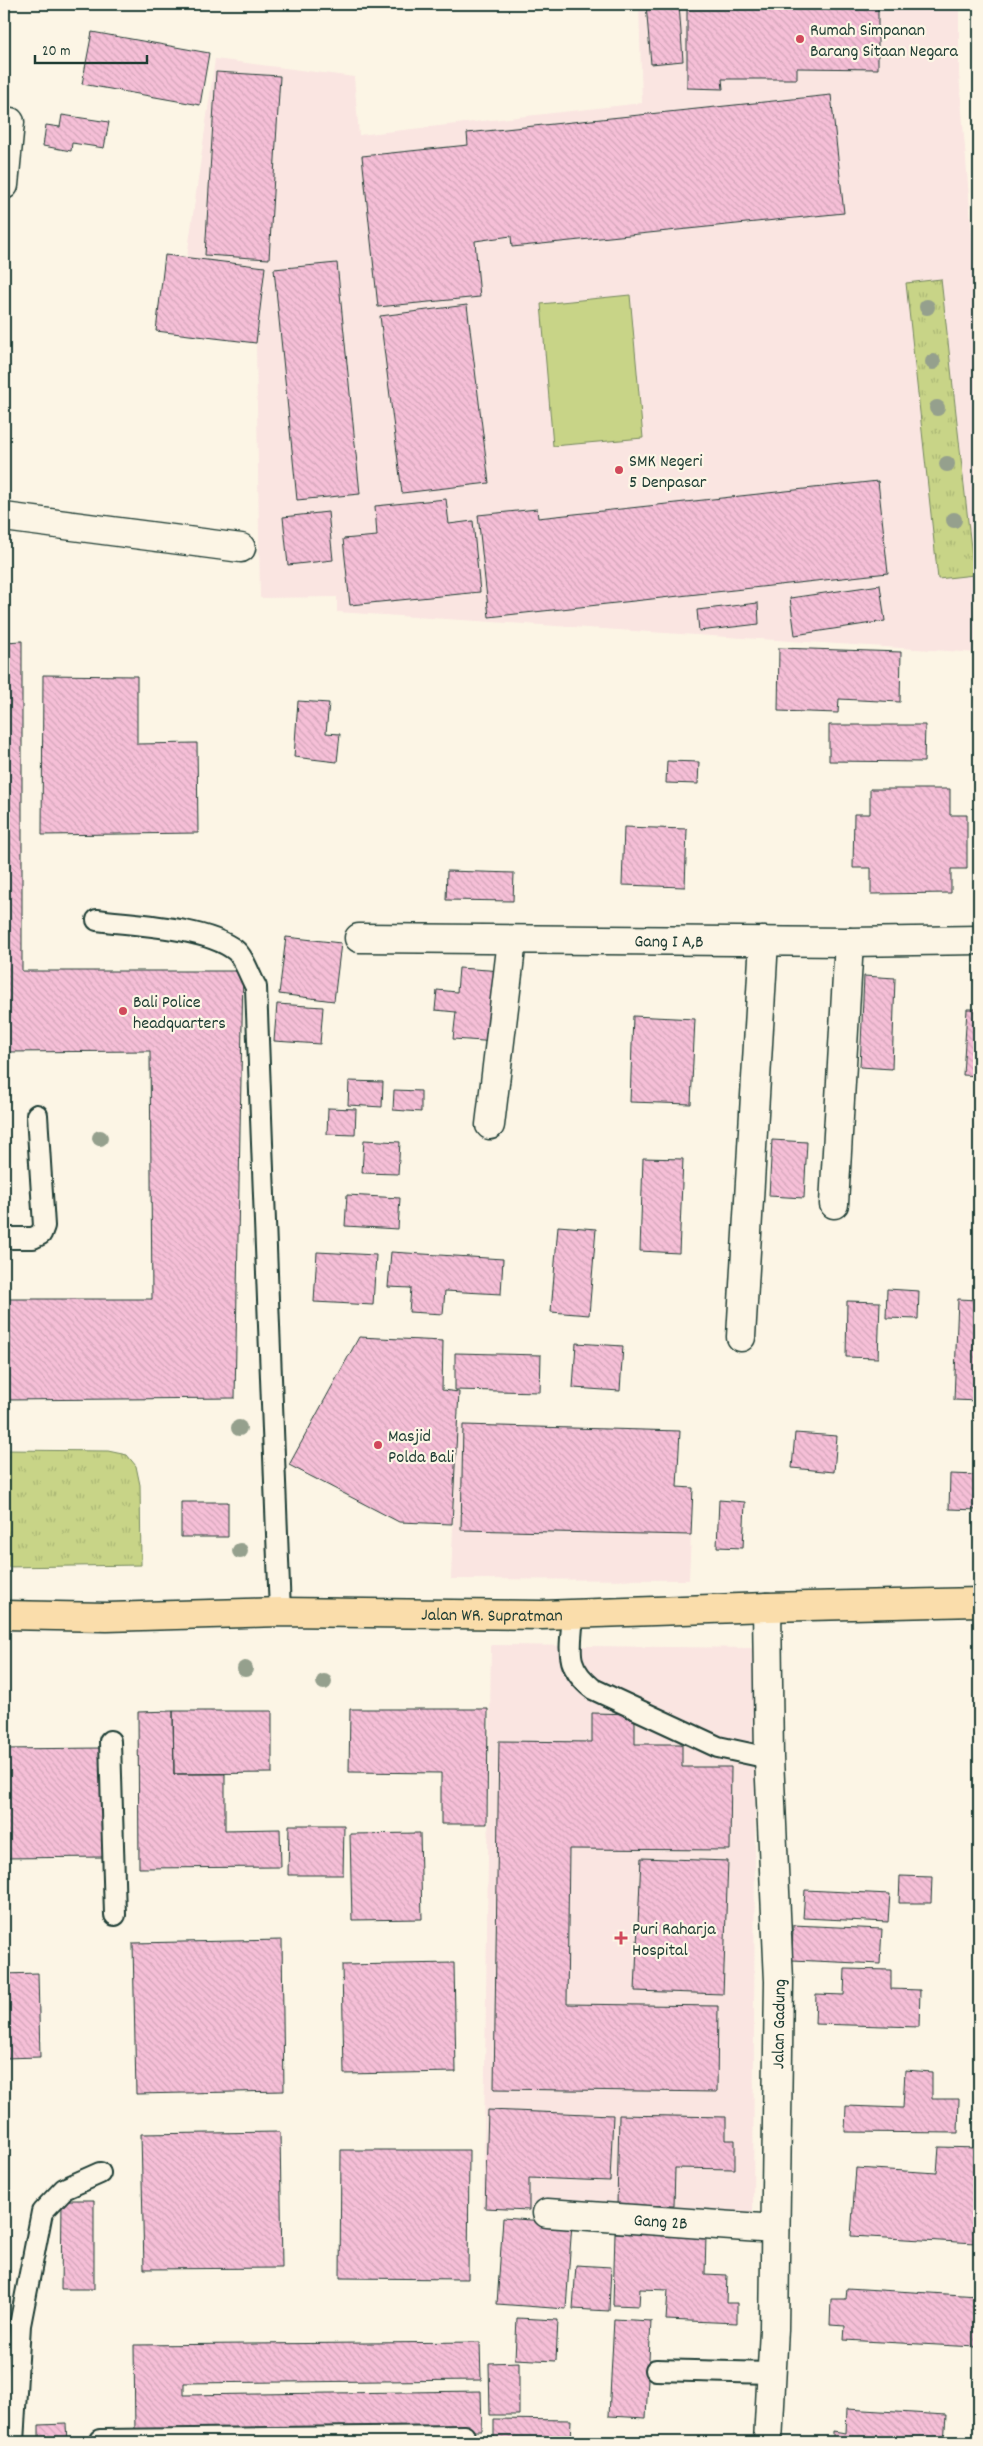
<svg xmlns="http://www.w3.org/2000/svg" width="983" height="2446" font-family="Dekko,sans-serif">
	<defs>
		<pattern id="grass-tufts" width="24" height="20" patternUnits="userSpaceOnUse" patternTransform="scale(1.25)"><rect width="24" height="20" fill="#c8d487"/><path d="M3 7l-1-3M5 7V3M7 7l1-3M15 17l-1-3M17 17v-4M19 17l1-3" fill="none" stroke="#abb775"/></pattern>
		<pattern id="building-back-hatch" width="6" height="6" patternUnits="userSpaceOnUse" patternTransform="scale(1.25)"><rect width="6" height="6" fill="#f6bfd7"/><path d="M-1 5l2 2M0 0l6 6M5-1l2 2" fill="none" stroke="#d2a5b9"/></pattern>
	</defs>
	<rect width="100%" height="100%" fill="#fcf5e5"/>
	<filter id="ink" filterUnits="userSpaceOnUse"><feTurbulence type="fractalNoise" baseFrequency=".02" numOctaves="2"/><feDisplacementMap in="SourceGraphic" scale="10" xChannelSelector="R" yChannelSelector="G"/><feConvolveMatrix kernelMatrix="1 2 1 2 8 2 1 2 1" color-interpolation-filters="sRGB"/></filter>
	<g filter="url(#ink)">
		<path fill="#fae5e1" d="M639,4H959V74L979,320V653L337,612V597L260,598L256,344L156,331L165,255L187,257L215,59L354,77L359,135L642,103Z
			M457,1424L680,1431L677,1487L693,1488L689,1580L451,1579Z
			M491,1645L756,1648L753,2221L483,2209Z"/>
		<path fill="url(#grass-tufts)" stroke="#74885e" d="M941,279L974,575L938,579L906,283Z
			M4,1450L108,1451L127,1455L136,1466L140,1485L141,1565L4,1567Z"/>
		<path fill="#c8d487" stroke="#74885e" d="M630,295L643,438L553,446L541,304Z"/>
		<path fill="url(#building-back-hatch)" stroke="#1f3d34" d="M646,4H679L683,61L651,64Z
			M687,4H878V69L797,68V79H722L723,89L687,88Z
			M92,32L209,53L200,105L82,84Z
			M216,72L280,76L269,259L205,255Z
			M831,95L844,213L512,247L511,236L475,241L480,297L378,307L362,156L468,145L467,133Z
			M62,115L109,122L104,148L72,143L71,151L43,146L46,125L60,127Z
			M165,255L265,267L256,343L156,331Z
			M337,263L360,494L297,500L274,269Z
			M467,305L489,483L402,493L380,316Z
			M878,481L888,573L489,617L478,515L537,509L538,518Z
			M446,499L449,524L473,521L480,592L350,605L343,539L377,536L375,506Z
			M328,512L333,560L288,565L283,517Z
			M880,585L885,621L795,635L790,598Z
			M758,603L759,624L699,631L697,610Z
			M22,641V971H243L235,1398L4,1400V1299H152L150,1051L4,1052V642Z
			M779,648L901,652L900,702L839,699L838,713L778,711Z
			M43,675L137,676V744L197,743L198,833L42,835Z
			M298,701L329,703L326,733L340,734L337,762L294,757Z
			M829,725H925L924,762L829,761Z
			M667,761L699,762L698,784L666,783Z
			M870,789H950V815H967V869H951V893L871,894V868H853L854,814H870Z
			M624,827L687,829L685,887L622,885Z
			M447,871L514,873L513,901L446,900Z
			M286,937L341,943L334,1001L279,994Z
			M459,968L503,971L498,1042L453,1039L456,1012L435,1010L437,990L457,992Z
			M864,976L895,978L892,1069L860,1067Z
			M277,1004L323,1007L320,1044L274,1041Z
			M967,1009H979V1076L963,1075Z
			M633,1016L695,1019L691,1104L630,1102Z
			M349,1081L383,1082L382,1107L348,1105Z
			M394,1090L421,1091V1112L393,1110Z
			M328,1108L356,1109L355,1135L327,1134Z
			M364,1140L400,1142L398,1174L362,1173Z
			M772,1140L807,1142L804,1198L769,1196Z
			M643,1158L683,1159L679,1253L640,1251Z
			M347,1195L400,1198L398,1229L345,1226Z
			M558,1226L596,1229L589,1315L551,1312Z
			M317,1252L376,1255L373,1305L314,1302Z
			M391,1252L503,1259L501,1294L445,1291L443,1314L409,1312L411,1288L388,1287Z
			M887,1289L919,1291L918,1319L886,1318Z
			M958,1299L979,1300V1401L954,1400Z
			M847,1301L880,1302L878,1358L846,1357Z
			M359,1337L443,1341L442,1390L459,1392L452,1524L399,1522L289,1465Z
			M576,1343L623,1346L620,1391L573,1388Z
			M455,1353L541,1355L540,1392L455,1390Z
			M463,1425L680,1431L677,1487L693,1488L691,1535L461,1530Z
			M795,1433L837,1436L834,1472L792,1468Z
			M950,1474L979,1475V1510L949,1509Z
			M719,1500L745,1502L743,1548L717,1547Z
			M181,1502H228V1537H181Z
			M350,1709H488L487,1824H441V1773L349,1772Z
			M173,1711L174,1774H225V1830L280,1829L281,1867L139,1868L138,1712Z
			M173,1711H272V1773L174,1774Z
			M592,1713L635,1714V1744H682V1767H731L730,1850L569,1849L567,2004L718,2006L717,2092L494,2089L499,1741L592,1742Z
			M102,1748L104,1857L4,1858V1749Z
			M289,1825H344L343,1875H288Z
			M420,1833L422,1919L352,1920L350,1834Z
			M641,1858L728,1861L723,1994L635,1991Z
			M900,1876L932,1877L931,1903H899Z
			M805,1890L890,1894L888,1922L803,1918Z
			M793,1925L882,1929L880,1964L792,1960Z
			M282,1940L284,2091L136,2094L133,1943Z
			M454,1963L456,2072L344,2074L342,1965Z
			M845,1969L891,1970V1989L920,1990L919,2027L815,2024L816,1994L844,1995Z
			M38,1973L40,2057L4,2058V1974Z
			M905,2070L932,2072V2099H959L958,2133L845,2132L846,2106L903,2108Z
			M488,2110L613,2115L610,2181L529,2178V2210L485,2208Z
			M619,2115L726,2117V2140H735V2169L675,2168L674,2206L617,2205Z
			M280,2132L282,2268L144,2269L141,2134Z
			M939,2147L979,2148L976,2243L851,2236L856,2168L937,2173Z
			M341,2150H469L468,2279L340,2278Z
			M62,2200H94V2289H61Z
			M503,2218L572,2223L566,2309L497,2304Z
			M615,2233L706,2236L705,2274L727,2275L726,2303H737V2323L666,2320L668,2290L640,2289L639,2306L613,2305Z
			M576,2265L611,2267L609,2311L573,2309Z
			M847,2288L979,2296V2341L977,2340L976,2347L844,2340L845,2326L830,2325L831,2299H846Z
			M517,2318L558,2320L556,2361L515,2359Z
			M614,2319L651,2321L646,2418L609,2416Z
			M480,2342L481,2380L184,2383V2395L481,2391L482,2431L135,2435L134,2345Z
			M519,2362V2415H490L489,2363Z
			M847,2409L946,2415L944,2442H833V2431L846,2433Z
			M494,2419L571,2420L570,2442H494Z
			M66,2424L67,2442H39V2425Z"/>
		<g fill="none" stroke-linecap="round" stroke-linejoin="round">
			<defs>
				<path id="service" d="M97,920C135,925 205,927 235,950C244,957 250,977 256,987L280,1612
					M4,1238H33L41,1234L44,1226L37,1115
					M573,1614C571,1649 563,1665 593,1689L718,1747L769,1758
					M110,1741L115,1915
					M656,2370L771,2373
					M100,2440L464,2436
					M13,2442L20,2325L42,2212L64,2189L100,2173"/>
				<g id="minor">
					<path d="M4,185L10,122"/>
					<path d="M4,517L241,548"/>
					<path id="s1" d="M359,938L849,942L979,940"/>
					<path d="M490,1125L512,940"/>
					<path d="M834,1204L849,942"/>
					<path d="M741,1337L764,941"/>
					<path d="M767,1607L769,1758L779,1981L774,2329L768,2442"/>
					<path id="s2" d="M547,2213L775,2229"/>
				</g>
				<g id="primary">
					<path id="s3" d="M4,1615L107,1617L280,1612L542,1615L767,1607L979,1602"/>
				</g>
			</defs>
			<use href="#service" stroke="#1f3d34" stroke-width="24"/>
			<use href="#minor" stroke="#1f3d34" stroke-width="31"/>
			<use href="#primary" stroke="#1f3d34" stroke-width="31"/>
			<use href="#service" stroke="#fcf5e5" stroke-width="20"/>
			<use href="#minor" stroke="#fcf5e5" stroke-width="28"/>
			<use href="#primary" stroke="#faddab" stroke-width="28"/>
		</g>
		<g fill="#95a08d">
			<circle cx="927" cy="307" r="8"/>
			<circle cx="933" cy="362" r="8"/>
			<circle cx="937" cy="408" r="8"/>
			<circle cx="947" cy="464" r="8"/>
			<circle cx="954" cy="520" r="8"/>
			<circle cx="100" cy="1138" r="8"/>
			<circle cx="239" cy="1428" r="8"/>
			<circle cx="240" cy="1551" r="8"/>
			<circle cx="245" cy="1669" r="8"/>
			<circle cx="324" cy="1682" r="8"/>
		</g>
	</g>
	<g fill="#d1495b" stroke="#fcf5e5" stroke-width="2">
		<circle cx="800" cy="39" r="5"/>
		<circle cx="619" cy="470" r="5"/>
		<circle cx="123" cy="1011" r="5"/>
		<circle cx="378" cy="1445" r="5"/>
		<path d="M618.5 1930.5h5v5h5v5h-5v5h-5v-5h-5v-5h5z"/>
	</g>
	<g text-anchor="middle" stroke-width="4.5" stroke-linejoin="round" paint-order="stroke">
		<g font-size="18" fill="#1f3d34" stroke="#fcf5e5" text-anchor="start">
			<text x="810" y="35">Rumah Simpanan<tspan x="810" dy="21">Barang Sitaan Negara</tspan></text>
			<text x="629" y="466">SMK Negeri<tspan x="629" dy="21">5 Denpasar</tspan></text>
			<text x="133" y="1007">Bali Police<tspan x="133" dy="21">headquarters</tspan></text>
			<text x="388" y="1441">Masjid<tspan x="388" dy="21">Polda Bali</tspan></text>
			<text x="632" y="1934">Puri Raharja<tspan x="632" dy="21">Hospital</tspan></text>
		</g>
		<g font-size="18" fill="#1f3d34" stroke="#fcf5e5">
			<text dy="6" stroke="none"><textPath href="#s1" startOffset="310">Gang I A,B</textPath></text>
			<text dy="6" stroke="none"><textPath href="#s3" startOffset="488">Jalan WR. Supratman</textPath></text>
			<text transform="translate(778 2024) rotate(-89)" y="6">Jalan Gadung</text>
			<text dy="6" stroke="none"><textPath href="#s2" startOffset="114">Gang 2B</textPath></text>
		</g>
	</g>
	<rect width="983" height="2446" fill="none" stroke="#fcf5e5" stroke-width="20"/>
	<rect x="10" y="10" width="963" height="2426" fill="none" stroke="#1f3d34" stroke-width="2" filter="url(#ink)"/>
	<path d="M35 55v8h112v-8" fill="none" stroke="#1f3d34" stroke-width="2.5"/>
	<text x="42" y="55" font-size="15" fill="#1f3d34" stroke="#fcf5e5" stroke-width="4" paint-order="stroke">20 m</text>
</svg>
